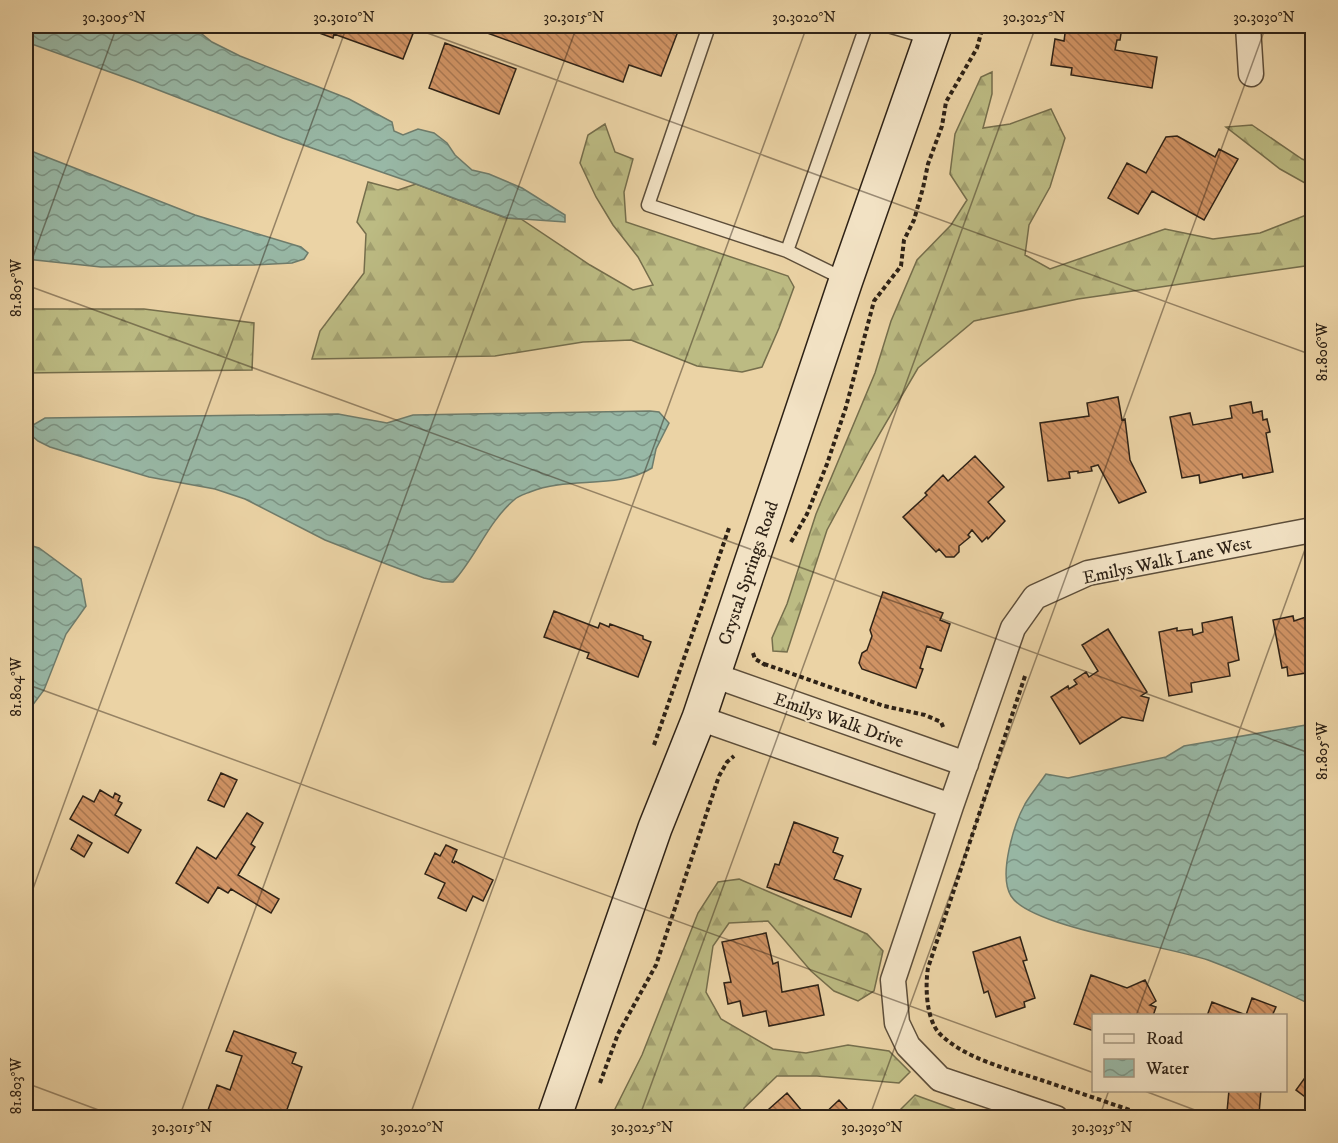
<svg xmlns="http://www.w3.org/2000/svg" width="1338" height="1143" font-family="'IM FELL DW Pica',serif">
	<defs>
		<pattern id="forest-firs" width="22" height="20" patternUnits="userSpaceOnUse" patternTransform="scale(1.5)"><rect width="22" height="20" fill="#bcbb83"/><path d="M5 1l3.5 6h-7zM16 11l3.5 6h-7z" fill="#a2a070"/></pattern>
		<pattern id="water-waves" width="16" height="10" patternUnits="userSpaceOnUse" patternTransform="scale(1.5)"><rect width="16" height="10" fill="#98b8a6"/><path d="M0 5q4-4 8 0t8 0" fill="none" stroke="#7c9586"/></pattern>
		<pattern id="building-back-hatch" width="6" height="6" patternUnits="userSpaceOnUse" patternTransform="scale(1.5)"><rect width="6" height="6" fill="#d19465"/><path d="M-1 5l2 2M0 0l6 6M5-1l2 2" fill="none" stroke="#aa7852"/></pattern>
	</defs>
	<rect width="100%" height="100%" fill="#ebd3a5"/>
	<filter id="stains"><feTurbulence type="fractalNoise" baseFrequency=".00333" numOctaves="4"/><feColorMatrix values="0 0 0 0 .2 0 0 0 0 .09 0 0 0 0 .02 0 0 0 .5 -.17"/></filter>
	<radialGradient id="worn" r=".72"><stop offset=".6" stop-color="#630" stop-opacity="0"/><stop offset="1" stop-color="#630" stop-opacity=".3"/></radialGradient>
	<path fill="url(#forest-firs)" stroke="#756e4c" stroke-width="1.5" d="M992,72V94L983,128L1010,124L1051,109L1065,138L1050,187L1029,225L1025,255L1050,269L1165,229L1213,239L1260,233L1309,214L1312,202V265L1078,299L974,321L918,368L870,450L827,530L787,652L773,651L772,638L787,604L816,514L875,373L891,321L917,260L951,225L967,200L950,174L955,134L981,77Z
		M605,124L615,152L633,159L624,192L626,222L788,276L794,287L779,328L762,367L742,372L697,366L631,340L583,342L495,356L312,359L320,331L364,273L366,234L357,222L368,182L398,190L416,184L506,218L521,219L590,265L633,290L653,285L638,257L613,225L596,197L580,163L588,135Z
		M1252,125L1302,159L1312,163V187L1280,169L1226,127Z
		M26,309H144L254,323L252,370L26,373Z
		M739,879L867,934L883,951L874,991L858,1001L834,991L811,971L768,921L729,923L713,946L706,992L721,1019L773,1049L806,1053L848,1045L889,1051L910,1072L899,1083L817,1076H777L744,1108L743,1117H611L642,1055L698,913L718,882Z
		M915,1095L976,1117H893Z"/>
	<path fill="url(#water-waves)" stroke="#6e7c6c" stroke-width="1.5" d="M26,26H192L212,42L240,56L349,99L392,122L394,131L403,135L418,129L434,133L447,143L455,155L472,170L489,174L522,188L565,215V222L507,218L416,184L283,138L135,81L26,42Z
		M26,149L195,215L301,247L308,253L304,259L292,263L254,265L101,267L26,259Z
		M650,411L659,412L669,423L656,449L652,468C616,490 569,476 530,492C525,494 518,496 514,500C488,522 476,557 453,582H442L424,578L389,565L325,540L245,499L215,489L149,477L50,447L38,441L30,434L33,425L45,418L338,414L387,423L413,415Z
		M26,544L39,548L81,579L86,606L66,634L44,690L26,714Z
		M1312,724V1005C1278,989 1243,973 1208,960C1168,946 1031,928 1011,896C998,875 1014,824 1025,804C1031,794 1039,784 1046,774L1068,778L1166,757L1184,746Z"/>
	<path fill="url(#building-back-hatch)" stroke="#2e2216" stroke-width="1.5" d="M300,26H416L403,59L334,34L333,38Z
		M468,26H680L661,76L629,65L623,82Z
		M1066,26L1122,27L1120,40H1117L1115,50L1157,57L1152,88L1071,75L1072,68L1051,65L1055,39L1064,41Z
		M445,43L516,69L499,114L429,88Z
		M1177,136L1215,157L1219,149L1238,159L1204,220L1152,191L1138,214L1108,198L1127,163L1146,173L1166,137Z
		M1118,397L1122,420L1125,419L1130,460L1146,492L1119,503L1098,465L1091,467L1092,471L1078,473V471L1069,472L1070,478L1048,481L1040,423L1089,416L1087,403Z
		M1251,402L1253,413L1262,411L1263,420L1267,419L1270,432L1266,433L1273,472L1243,478L1242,474L1200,483L1199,475L1182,478L1170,417L1190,413L1193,425L1232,418L1230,406Z
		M975,456L1004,487L988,502L1005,521L988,539L987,537L982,542L972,530L968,535L970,537L959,546V552L954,557H946L939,549L936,552L903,517L927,495L925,493L943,475L948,481Z
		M883,592L943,613L940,620L950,624L941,651L927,646L920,668L923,669L916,688L862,669L859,663L862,653L867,650L872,636L870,630Z
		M554,611L598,628L600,623L609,627L610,624L643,636V639L651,642L638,677L587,658L589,653L544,637Z
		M1312,615V672L1288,676L1287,667L1282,668L1273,620L1293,616L1294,621Z
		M1232,617L1239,660L1228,663L1230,676L1191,683L1192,692L1169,696L1159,632L1177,628V631L1192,629L1193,635L1203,632L1202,623Z
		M1108,629L1147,692L1141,696L1149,698L1143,721L1122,717L1080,744L1051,697L1068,686L1069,689L1077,684L1074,680L1086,672L1089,677L1098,671L1082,645Z
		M221,773L237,780L224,807L208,800Z
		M100,790L113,798L115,793L120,796L118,801L122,803L115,815L141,830L128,853L70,819L83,796L94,802Z
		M247,813L263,823L251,844L255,847L238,875L279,899L271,913L231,889L228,893L218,887L208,903L176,883L197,847L216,859Z
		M794,822L838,838L833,852L843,856L834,879L861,889L851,917L767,887L775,864L779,865Z
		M78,835L92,843L84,857L71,849Z
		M446,845L457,850L452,862L454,863L455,861L493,880L483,901L473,896L466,911L438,898L445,883L425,874L435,853L440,856Z
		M766,933L773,964L778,962L782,992L818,985L824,1015L769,1026L766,1011L743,1016L740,1001L728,1004L724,983L731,982L722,942Z
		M1020,937L1027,960L1023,961L1035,998L1024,1002L1025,1007L996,1017L988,991L984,993L973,952Z
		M1091,975L1127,988L1145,980L1156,1001L1150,1005L1156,1007L1153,1016H1094V1031L1074,1024Z
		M1252,998L1276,1007L1272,1016H1207L1212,1002L1246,1015Z
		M234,1031L296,1053L292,1063L302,1067L284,1118H230L208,1110L217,1085L230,1090L242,1056L226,1051Z
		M1312,1068V1102L1296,1090Z
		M1229,1090H1261L1259,1114L1227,1112Z
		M787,1093L808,1118H759Z
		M839,1100L855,1118H820Z"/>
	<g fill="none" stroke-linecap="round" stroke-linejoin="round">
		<defs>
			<path id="lane" d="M709,26L648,205L787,251
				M888,26L929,38
				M846,280L787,251L866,26"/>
			<path id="street" d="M1248,26L1251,74
				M713,675L966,764
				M699,718L951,806
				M1056,1118L940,1079L908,1046L897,1023L893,980L951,806L1013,628L1035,597L1088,573L1312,530"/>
			<path id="secondary" d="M554,1118L655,828L699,718L846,280L935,26"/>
		</defs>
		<use href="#lane" stroke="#5d4e3a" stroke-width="15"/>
		<use href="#street" stroke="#5d4e3a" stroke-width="27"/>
		<use href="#secondary" stroke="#2e2216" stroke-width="36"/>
		<path stroke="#2e2216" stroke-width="4" stroke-dasharray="4.5 3" stroke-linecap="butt" d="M791,542L807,514L827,464L846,407L874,301L901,266L904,240L914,220L923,188L928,164L942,126L946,102L977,48L983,26
			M753,653L755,659L764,664L763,666
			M764,664L884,706L925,715L941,722L944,729
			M1025,676L928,968C925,986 926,1020 940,1034C967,1060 1009,1069 1044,1081C1080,1093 1116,1105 1152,1118
			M654,745L729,528
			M600,1083L618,1034L656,965L719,776L727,762L734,756"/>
		<use href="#lane" stroke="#f2e2c4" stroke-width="12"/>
		<use href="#street" stroke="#f2e2c4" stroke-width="24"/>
		<use href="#secondary" stroke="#f2e2c4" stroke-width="33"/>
	</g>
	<path fill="none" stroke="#2e2216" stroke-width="1.5" stroke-opacity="0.45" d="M408,26L1312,355M26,276L117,26M26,285L1312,754M26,684L1094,1073M26,908L347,26M1136,1016L1312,530M26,1083L120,1118M1142,1090L1216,1118M179,1118L577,26M409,1118L807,26M639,1118L1036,26M869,1118L1266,26M1099,1118L1109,1090"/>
	<g text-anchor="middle" stroke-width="4.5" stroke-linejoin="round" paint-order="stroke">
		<g font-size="18" fill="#2e2216" stroke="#f2e2c4">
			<text transform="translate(1167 560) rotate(-12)" y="6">Emilys Walk Lane West</text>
			<text transform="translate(748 573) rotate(-71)" y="6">Crystal Springs Road</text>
			<text transform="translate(839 720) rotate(19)" y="6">Emilys Walk Drive</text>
		</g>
	</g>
	<rect width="1338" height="1143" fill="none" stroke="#ebd3a5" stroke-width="66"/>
	<rect x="1092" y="1014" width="195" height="78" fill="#f2e2c4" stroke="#a4957e" stroke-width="1.5"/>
	<rect x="1104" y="1034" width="30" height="9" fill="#f2e2c4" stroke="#a4957e" stroke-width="1.5"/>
	<text x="1146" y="1044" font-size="18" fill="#2e2216">Road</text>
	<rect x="1104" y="1059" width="30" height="18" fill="url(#water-waves)" stroke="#a4957e" stroke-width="1.5"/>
	<text x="1146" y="1074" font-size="18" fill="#2e2216">Water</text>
	<rect x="33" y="33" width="1272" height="1077" fill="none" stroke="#2e2216" stroke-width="2"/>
	<g font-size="15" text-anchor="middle" fill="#2e2216">
		<text x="114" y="22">30.3005°N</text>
		<text x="344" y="22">30.3010°N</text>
		<text x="574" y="22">30.3015°N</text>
		<text x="804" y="22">30.3020°N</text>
		<text x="1034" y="22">30.3025°N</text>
		<text x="1264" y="22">30.3030°N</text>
		<text transform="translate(16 288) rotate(-90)" y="5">81.805°W</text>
		<text transform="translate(1322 352) rotate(-90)" y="5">81.806°W</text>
		<text transform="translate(16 687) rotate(-90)" y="5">81.804°W</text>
		<text transform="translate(1322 751) rotate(-90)" y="5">81.805°W</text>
		<text transform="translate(16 1086) rotate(-90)" y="5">81.803°W</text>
		<text x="182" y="1132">30.3015°N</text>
		<text x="412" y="1132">30.3020°N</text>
		<text x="642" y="1132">30.3025°N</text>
		<text x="872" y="1132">30.3030°N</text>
		<text x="1102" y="1132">30.3035°N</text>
	</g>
	<rect width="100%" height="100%" filter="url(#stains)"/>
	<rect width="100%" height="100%" fill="url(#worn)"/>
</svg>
